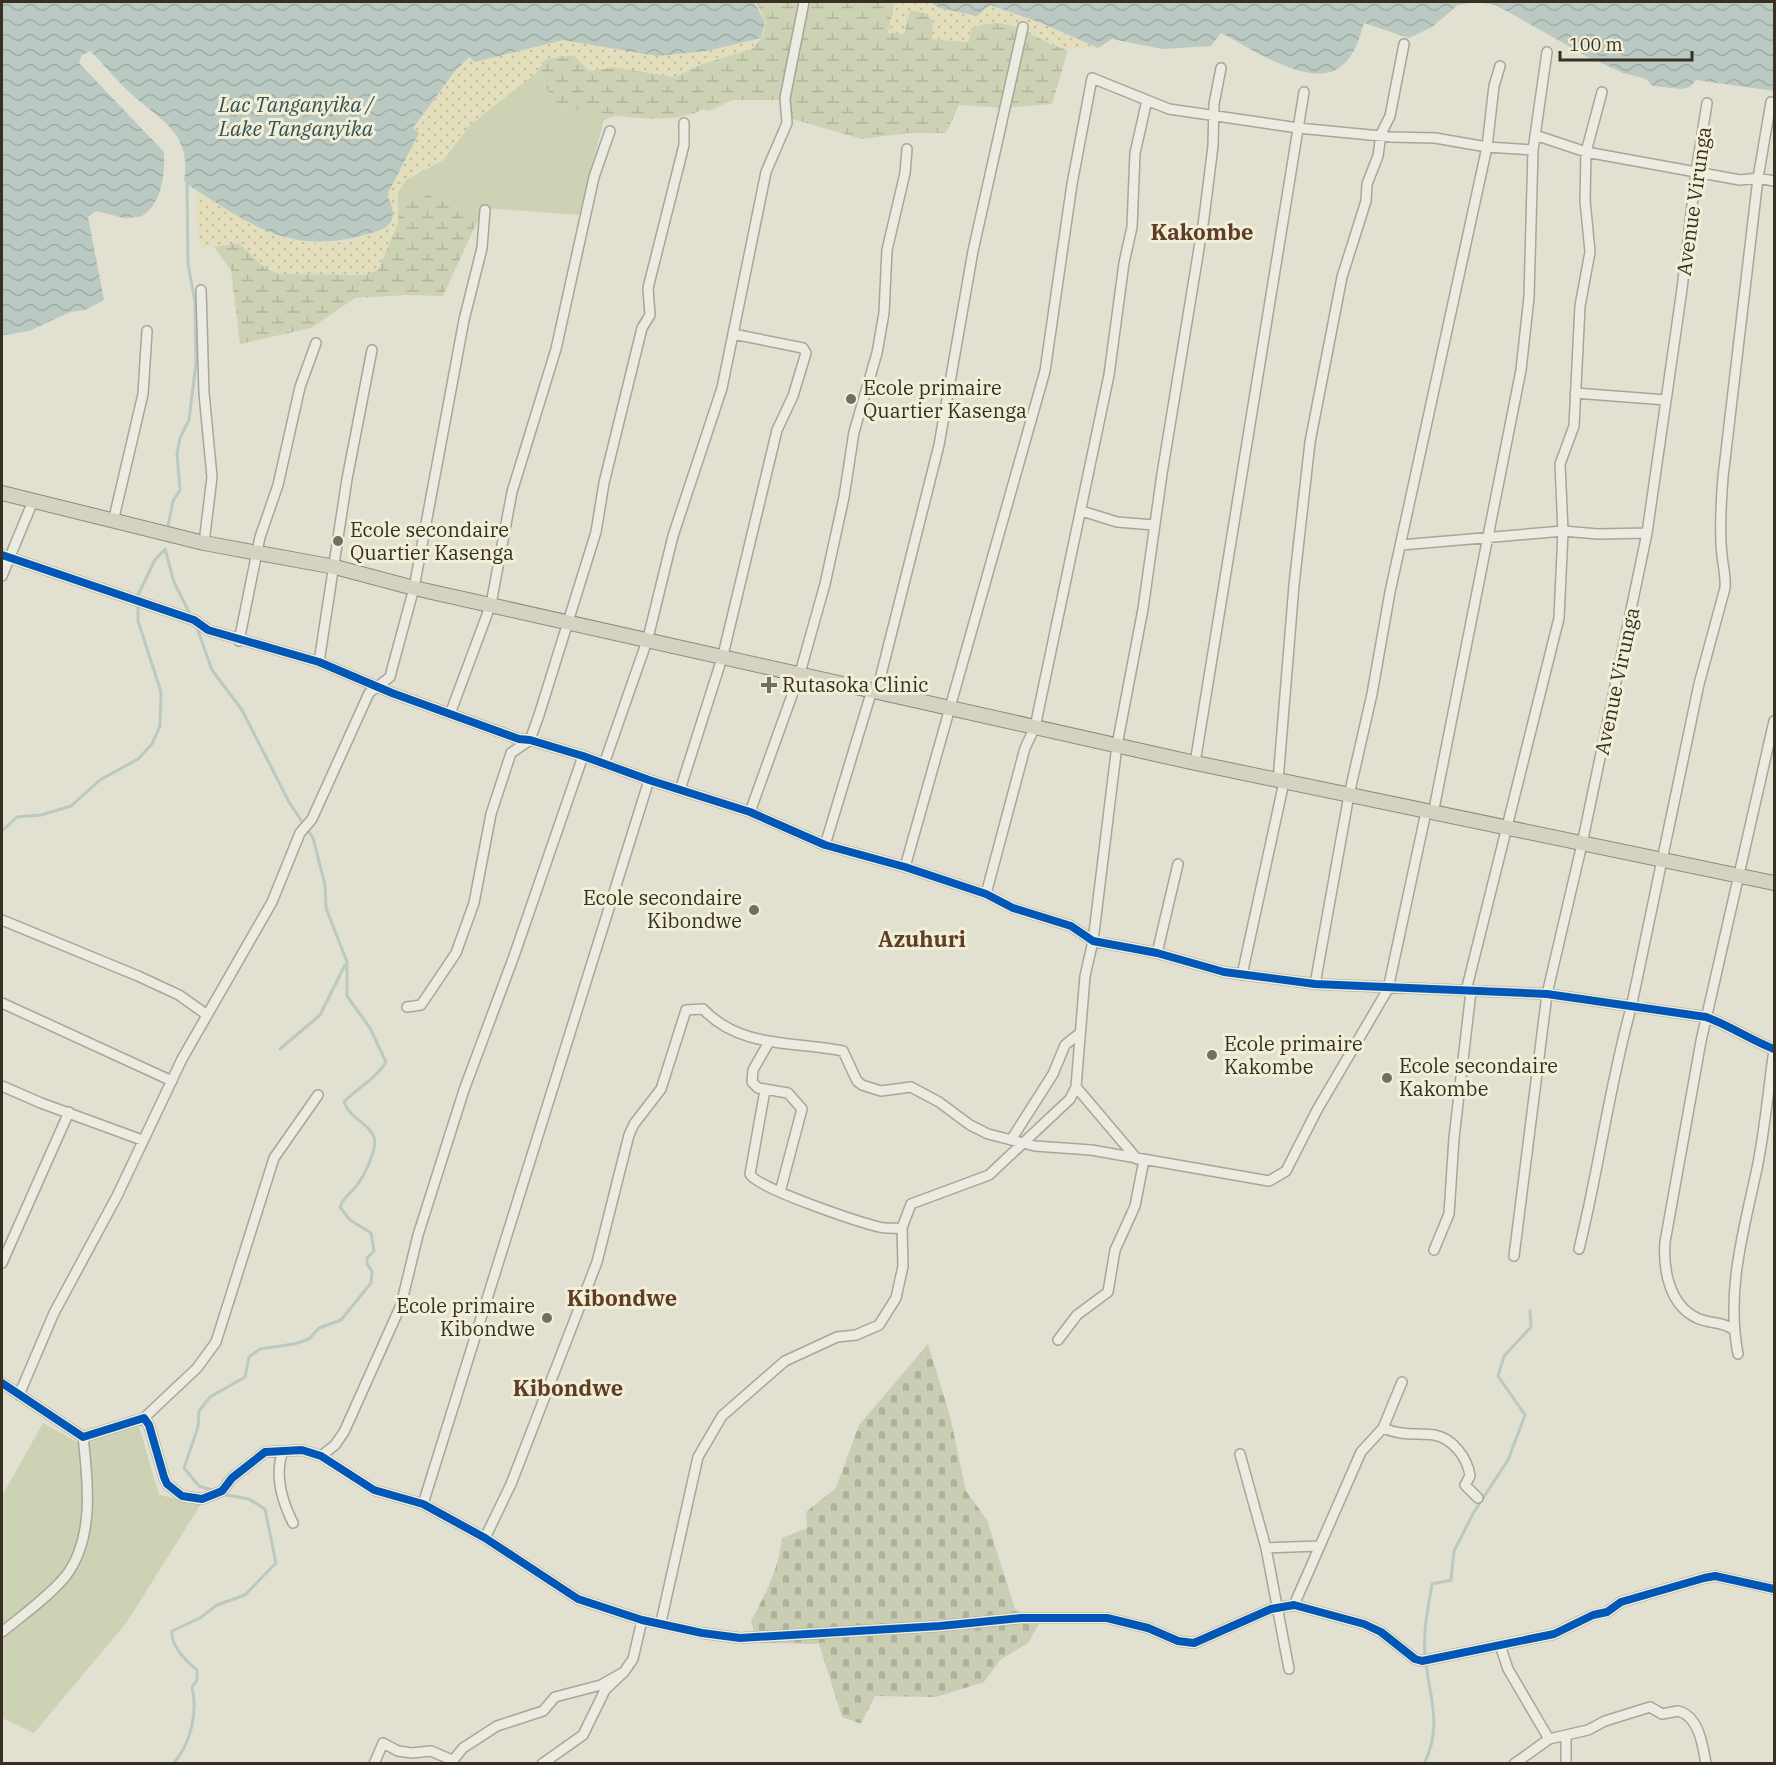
<svg xmlns="http://www.w3.org/2000/svg" width="1776" height="1765" font-family="'IBM Plex Serif',serif">
	<defs>
		<pattern id="wetland-marsh" width="20" height="14" patternUnits="userSpaceOnUse" patternTransform="scale(1.5)"><rect width="20" height="14" fill="#cdd2b5"/><path d="M1 5h8M5 5V1M11 12h8M15 12V8" fill="none" stroke="#b1b59b"/></pattern>
		<pattern id="sand-dots" width="8" height="8" patternUnits="userSpaceOnUse" patternTransform="scale(1.5)"><rect width="8" height="8" fill="#e3dfbc"/><path d="M2 2h.1M6 6h.1" fill="none" stroke="#c3c0a1" stroke-width="1.8" stroke-linecap="round"/></pattern>
		<pattern id="cemetery-stones" width="16" height="16" patternUnits="userSpaceOnUse" patternTransform="scale(1.5)"><rect width="16" height="16" fill="#c9cdb4"/><path d="M2 7V4a2 2 0 0 1 4 0v3zM10 15v-3a2 2 0 0 1 4 0v3z" fill="#adb09a"/></pattern>
		<pattern id="water-waves" width="16" height="10" patternUnits="userSpaceOnUse" patternTransform="scale(1.5)"><rect width="16" height="10" fill="#bac9c2"/><path d="M0 5q4-4 8 0t8 0" fill="none" stroke="#a0ada6"/></pattern>
	</defs>
	<rect width="100%" height="100%" fill="#e2e0d1"/>
	<path fill="#cdd2b5" d="M537,72L557,107L618,115L604,120L579,215L484,208L479,218L429,195L398,205V192L406,180L443,160L470,125Z
		M43,1423L77,1442L139,1426L159,1495L201,1504L127,1622L34,1733L2,1718V1507L3,1494Z"/>
	<path fill="url(#wetland-marsh)" d="M756,2H895L888,32L909,10L924,13L933,20L932,39L968,42L971,29C1003,12 1038,36 1068,50L1052,104L1004,108L959,105L946,133H908L862,139L782,116L783,100H732L709,111L703,109C664,130 600,111 557,107L537,72L545,59L574,55L589,71L613,67L675,77L702,64L752,49L762,37L766,23Z
		M429,195L479,218L443,296L407,295L355,298L311,328L240,344L231,270L214,247L239,243L264,267L378,270L398,223V205Z"/>
	<path fill="url(#sand-dots)" d="M895,2H929L940,8L989,5L1044,24L1098,48C1089,48 1079,50 1069,49C1035,46 1013,7 971,29L968,42L932,39L933,20L924,13L910,10L904,34L888,33Z
		M756,39L752,49L702,64L675,77L613,67L589,71L574,55L545,59L537,72L470,125L443,160L406,180L398,192V223L378,270L367,275L279,274L264,267L239,243L200,247L196,206L198,191C238,219 284,247 334,243C351,242 368,235 384,229L387,195L409,154L413,128L455,71L469,57L476,62L563,40L706,51Z"/>
	<path fill="url(#cemetery-stones)" d="M928,1344L950,1416L966,1491L987,1520L1015,1609L1040,1622L1028,1643L1000,1660L984,1682L936,1697L875,1696L861,1723H859L842,1717L819,1644L757,1643L751,1621C765,1595 779,1569 782,1538L807,1528L806,1512L836,1488L859,1425Z"/>
	<path fill="url(#water-waves)" d="M2,2H754L765,22L761,38L706,51L657,56L563,40L475,62L469,57L455,71L413,128L419,133L387,195C394,209 398,224 378,231C295,259 255,228 187,184L184,180C193,130 155,118 125,88C113,76 102,62 90,51L82,55L79,63L164,152C165,174 162,206 140,217L124,218L96,211L88,217L104,300L85,310L70,312L29,331L5,335L2,334Z
		M929,2H1774V91L1696,80L1690,87L1682,89L1653,86L1646,79L1623,73L1586,56L1496,5L1475,2L1458,5L1432,27L1409,38L1364,23C1359,39 1355,56 1340,67C1311,90 1249,47 1221,33L1211,46L1162,49L1112,39L1098,48L1044,24L990,5L977,16L940,8Z"/>
	<g fill="none" stroke-linecap="round" stroke-linejoin="round">
		<path stroke="#bac9c2" stroke-width="3" d="M168,526L173,501L180,490L177,454L180,438L189,420L196,363L195,302L188,264L187,184
			M165,549L174,582L191,616
			M196,625L212,670L242,710L289,802L313,838L325,885L326,908L347,962V996L370,1028L386,1062C376,1079 358,1087 344,1102C350,1119 368,1122 374,1137C378,1148 364,1176 357,1185C351,1194 344,1196 340,1207L350,1220L371,1233L374,1251L367,1258V1264L372,1271L371,1283L341,1320L319,1328L309,1339L294,1344L260,1349L249,1357L245,1377L210,1397L199,1411L198,1427L184,1468L199,1486L215,1491
			M2,831L17,817L41,815L71,806L100,780L138,759L152,744L160,726L161,692L138,621V595L155,560L165,549
			M280,1049L320,1015L345,965
			M173,1764C191,1744 198,1712 192,1687L197,1680V1670C186,1661 171,1646 172,1631L200,1618L217,1605L245,1595L276,1563L265,1509L249,1499L221,1494
			M1424,1764C1444,1723 1428,1695 1425,1654C1423,1630 1428,1608 1432,1584L1451,1580L1454,1551L1474,1512L1508,1460L1525,1415L1498,1376L1504,1356L1531,1327L1530,1311"/>
		<defs>
			<path id="minor" d="M1535,135L1586,152L1740,180L1758,178L1774,181
				M201,290L204,393L212,477L204,543
				M1575,393L1666,400
				M1082,511L1117,522L1154,525
				M113,522L143,394L147,331
				M1401,545L1563,531L1598,534L1647,533
				M2,555L194,620L208,630L319,662L392,693L519,739L530,740L583,756L649,780L750,812L825,845L905,867L986,894L1013,908L1071,926L1093,941L1157,953L1224,972L1315,984L1547,994L1706,1017C1731,1026 1750,1040 1774,1049
				M2,576L33,501
				M239,641L260,537L278,485L300,387L316,343
				M319,662L347,479L372,350
				M877,691L939,445L973,251L1023,27
				M450,714L491,604L512,492L556,349L594,177L610,131
				M1195,763L1304,92
				M604,764L648,638L673,536L722,388L766,172L787,123L785,98L804,2
				M1278,781L1294,585L1310,442L1342,277L1366,201L1367,184L1378,156L1381,134L1390,116L1404,44
				M680,790L723,655L777,430L793,396L806,353L803,348L733,334
				M750,812L800,673L825,584L844,497L854,432L877,353L884,313L887,250L905,173L907,149
				M1433,814L1521,370L1529,297L1533,150L1547,52
				M825,845L872,690
				M905,867L1045,371L1072,184L1092,78L1169,109L1298,128L1391,137L1435,138L1487,147L1533,150
				M986,894L1025,748L1035,727L1109,375L1124,263L1132,227L1135,153L1147,100
				M2,920L138,976L179,995L207,1015
				M1157,953L1178,864
				M1242,975L1284,782
				M1315,984L1349,795L1372,694L1390,592L1487,147L1494,86L1500,66
				M1466,991L1559,618L1563,531L1560,464L1574,426L1580,306L1590,252L1585,200L1586,152L1602,92
				M2,1003L172,1081
				M407,1007L421,1005L456,953L474,903L491,814L511,753L530,740L539,715L596,532L604,483L642,328L650,315L648,288L684,145V123
				M769,1042L753,1070L752,1082L758,1088L788,1093L802,1109L780,1192
				M2,1086L41,1103L142,1140
				M1076,1087L1137,1159
				M765,1090L750,1174C756,1188 859,1222 879,1227C887,1229 894,1228 902,1228
				M1011,1140L1053,1074L1065,1045L1080,1033
				M1579,1249C1599,1169 1609,1087 1631,1008L1699,684L1725,588C1726,576 1723,567 1722,555C1719,529 1721,502 1723,477L1758,178L1771,102
				M1434,1250L1449,1214L1454,1138L1471,991
				M1514,1256L1547,994L1582,844L1647,533L1682,289L1696,172L1707,103
				M2,1263L69,1112
				M1733,1329C1721,1321 1709,1324 1697,1318C1669,1305 1663,1269 1665,1242L1701,1041L1774,721
				M1058,1340L1077,1315L1108,1292L1115,1250L1135,1206L1144,1160
				M1738,1354C1726,1292 1743,1233 1756,1173C1765,1132 1768,1090 1774,1050
				M2,1383L83,1437L144,1418L149,1425L164,1477L167,1484L182,1496L202,1499L222,1491L232,1478L265,1452L302,1450L321,1456L374,1490L423,1504L485,1538L578,1599L642,1620L702,1633L740,1638L940,1626L1021,1618H1107L1148,1628L1178,1641L1194,1643L1271,1609L1294,1605L1364,1624L1381,1632L1415,1659L1422,1661L1554,1634L1593,1615L1607,1612L1621,1602L1704,1578L1715,1576L1774,1589
				M19,1395L54,1313L117,1196L182,1059L272,902L300,833L312,819L369,693L390,677L392,669L414,588L464,320L482,248L485,210
				M144,1418L197,1368L216,1342L274,1158L318,1095
				M1383,1428C1401,1436 1416,1433 1434,1435C1453,1438 1468,1459 1470,1476L1465,1485L1478,1498
				M283,1451C274,1475 282,1501 293,1523
				M1240,1454L1266,1548L1289,1669
				M321,1456L335,1445L344,1432L401,1305L418,1235L464,1090L514,956L583,756
				M423,1504L649,780
				M485,1538L511,1484L597,1262L629,1135L634,1124L661,1089L686,1010L703,1009C741,1049 794,1041 843,1051L857,1081L862,1085L881,1091L911,1087L939,1102L970,1125L988,1134L1035,1146L1091,1150L1269,1181L1286,1171L1317,1110L1388,989L1426,812
				M1266,1548L1318,1546
				M1294,1605L1361,1452L1383,1428L1402,1382
				M661,1622L698,1457L722,1416L785,1361L837,1337L856,1335L879,1325L896,1298L903,1266L902,1228L911,1204L989,1175L1070,1099L1076,1087L1085,976L1093,941L1117,745L1143,609L1162,474L1204,218L1213,146L1214,104L1221,68
				M2,1632C23,1615 47,1598 65,1577C95,1539 88,1481 83,1437
				M1500,1645L1508,1669L1549,1739
				M374,1764L383,1743L398,1751L412,1753L431,1751L452,1760
				M450,1764L463,1748L497,1726L543,1711L555,1697L601,1685L624,1672
				M542,1764L583,1735L605,1690L624,1672L633,1659L642,1620
				M1514,1764L1549,1739L1588,1730L1605,1721L1650,1707L1662,1714L1678,1711C1699,1716 1703,1746 1706,1764
				M1566,1764V1735"/>
			<path id="highway" d="M2,493L204,543L335,567L414,588L1191,762L1774,883"/>
		</defs>
		<use href="#minor" stroke="#a8a599" stroke-width="12"/>
		<use href="#highway" stroke="#8e8b80" stroke-width="16"/>
		<use href="#minor" stroke="#ecebe1" stroke-width="9"/>
		<use href="#highway" stroke="#d6d2c2" stroke-width="14"/>
		<defs>
			<path id="cycleway" d="M2,555L194,620L208,630L319,662L392,693L519,739L530,740L583,756L649,780L750,812L825,845L905,867L986,894L1013,908L1071,926L1093,941L1157,953L1224,972L1315,984L1547,994L1706,1017C1731,1026 1750,1040 1774,1049
				M2,1383L83,1437L144,1418L149,1425L164,1477L167,1484L182,1496L202,1499L222,1491L232,1478L265,1452L302,1450L321,1456L374,1490L423,1504L485,1538L578,1599L642,1620L702,1633L740,1638L940,1626L1021,1618H1107L1148,1628L1178,1641L1194,1643L1271,1609L1294,1605L1364,1624L1381,1632L1415,1659L1422,1661L1554,1634L1593,1615L1607,1612L1621,1602L1704,1578L1715,1576L1774,1589"/>
		</defs>
		<use href="#cycleway" stroke="#f2efd8" stroke-width="11"/>
		<use href="#cycleway" stroke="#0057b8" stroke-width="8"/>
	</g>
	<g fill="#736e5f" stroke="#f2efd8" stroke-width="2">
		<circle cx="851" cy="399" r="6"/>
		<circle cx="338" cy="541" r="6"/>
		<path d="M766 676h6v6h6v6h-6v6h-6v-6h-6v-6h6z"/>
		<circle cx="754" cy="910" r="6"/>
		<circle cx="1212" cy="1055" r="6"/>
		<circle cx="1387" cy="1078" r="6"/>
		<circle cx="547" cy="1318" r="6"/>
	</g>
	<g text-anchor="middle" stroke-width="6" stroke-linejoin="round" paint-order="stroke">
		<g font-size="20" fill="#373022" stroke="#f2efd8">
			<text transform="translate(1694 201) rotate(-82)" y="7">Avenue Virunga</text>
			<text transform="translate(1617 681) rotate(-78)" y="7">Avenue Virunga</text>
		</g>
		<g font-size="20" fill="#373022" stroke="#f2efd8" text-anchor="start">
			<text x="863" y="395">Ecole primaire<tspan x="863" dy="23">Quartier Kasenga</tspan></text>
			<text x="350" y="537">Ecole secondaire<tspan x="350" dy="23">Quartier Kasenga</tspan></text>
			<text x="782" y="692">Rutasoka Clinic</text>
			<text x="742" y="905" text-anchor="end">Ecole secondaire<tspan x="742" dy="23">Kibondwe</tspan></text>
			<text x="1224" y="1051">Ecole primaire<tspan x="1224" dy="23">Kakombe</tspan></text>
			<text x="1399" y="1073">Ecole secondaire<tspan x="1399" dy="23">Kakombe</tspan></text>
			<text x="535" y="1313" text-anchor="end">Ecole primaire<tspan x="535" dy="23">Kibondwe</tspan></text>
		</g>
		<g font-size="21" font-style="italic" fill="#335155" stroke="#f2efd8">
			<text x="296" y="112">Lac Tanganyika /<tspan x="296" dy="24">Lake Tanganyika</tspan></text>
		</g>
		<g font-size="22" font-weight="bold" fill="#5f3c25" stroke="#f2efd8">
			<text x="1202" y="240">Kakombe</text>
			<text x="922" y="947">Azuhuri</text>
			<text x="622" y="1306">Kibondwe</text>
			<text x="568" y="1396">Kibondwe</text>
		</g>
	</g>
	<rect width="1776" height="1765" fill="none" stroke="#373022" stroke-width="6"/>
	<path d="M1560 51v9h132v-9" fill="none" stroke="#373022" stroke-width="3"/>
	<text x="1569" y="51" font-size="18" fill="#373022" stroke="#f2efd8" stroke-width="4.5" paint-order="stroke">100 m</text>
</svg>
